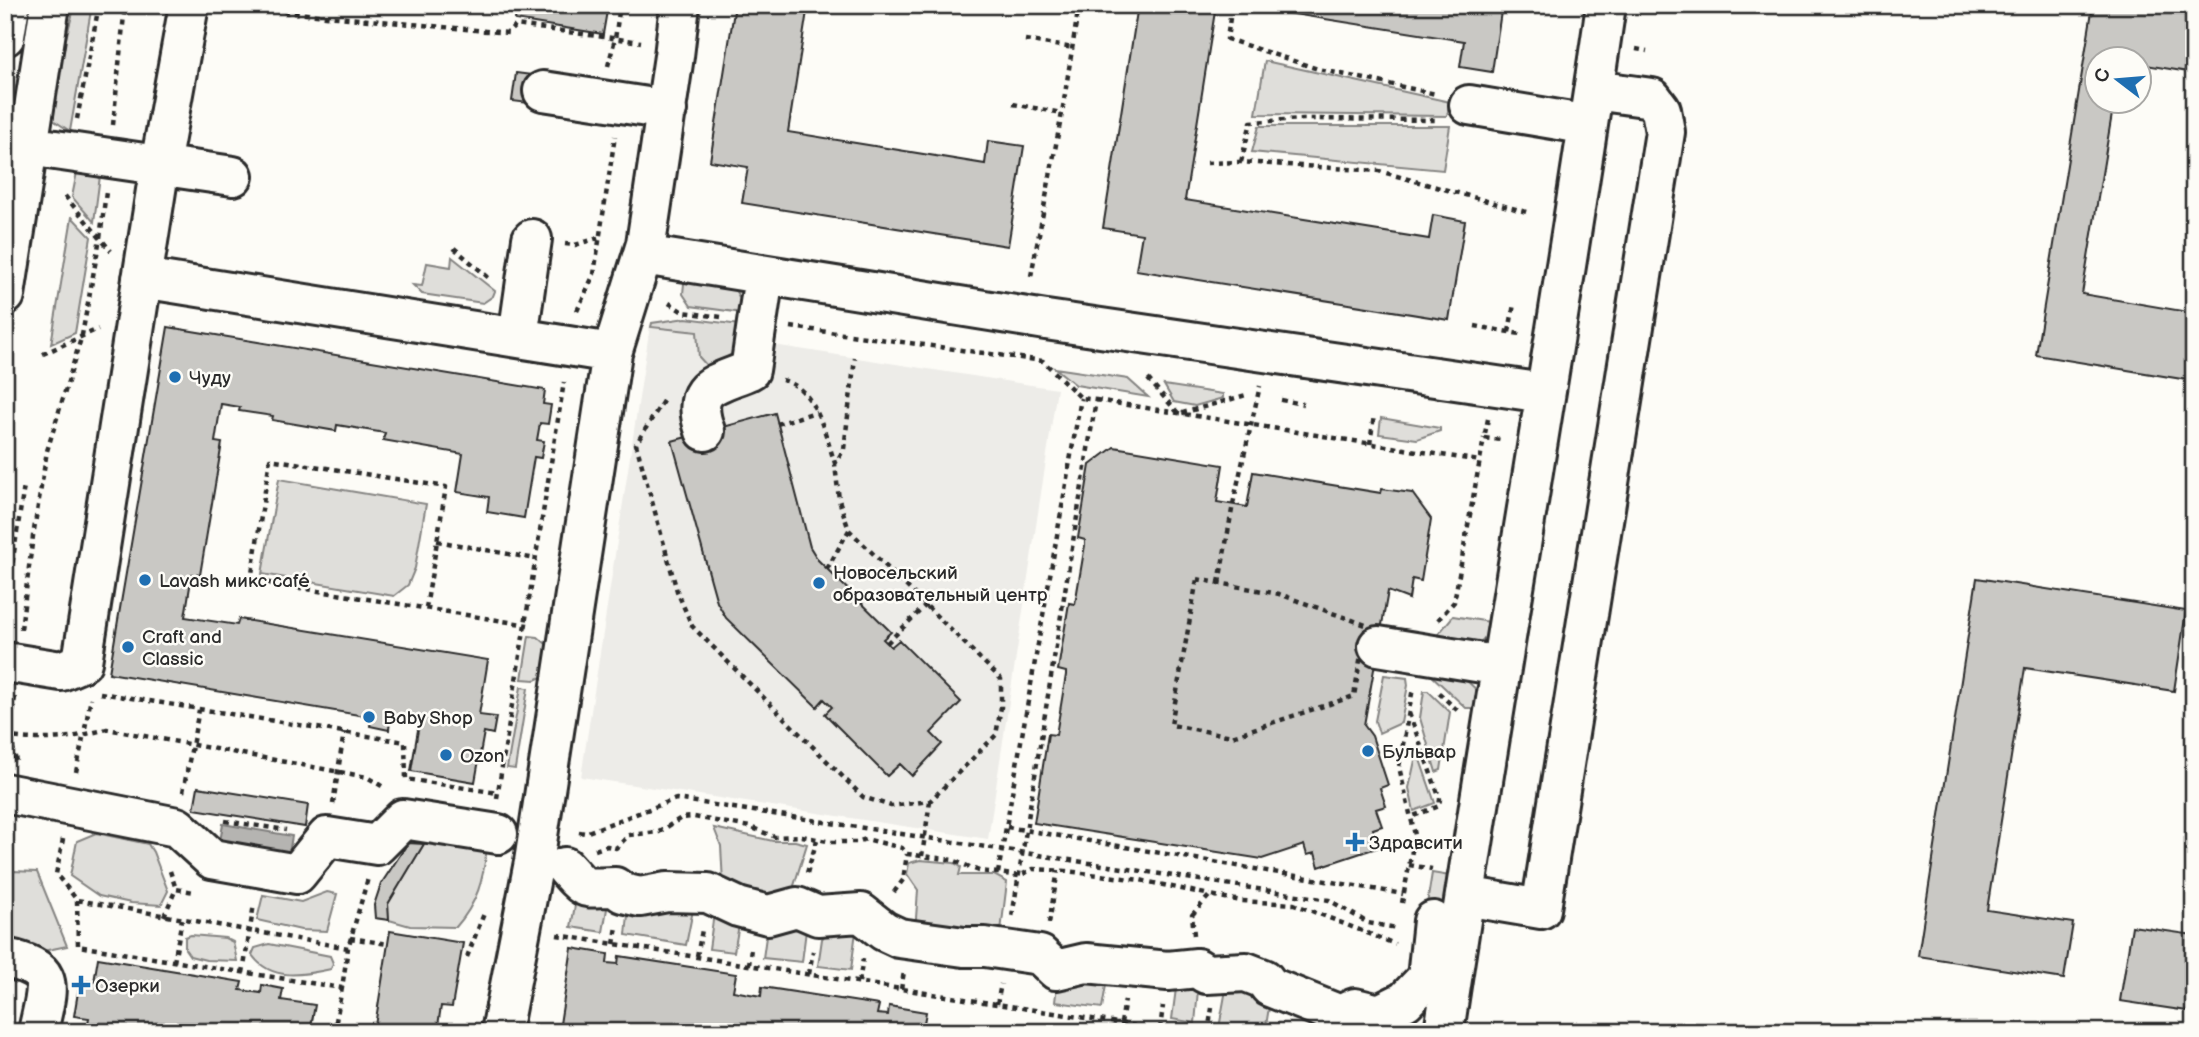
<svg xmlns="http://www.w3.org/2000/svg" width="2199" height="1037" font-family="'Balsamiq Sans',sans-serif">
	<rect width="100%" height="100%" fill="#fdfcf7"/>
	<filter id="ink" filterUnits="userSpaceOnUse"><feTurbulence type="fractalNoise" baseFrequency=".0143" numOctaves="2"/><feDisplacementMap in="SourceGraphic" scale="14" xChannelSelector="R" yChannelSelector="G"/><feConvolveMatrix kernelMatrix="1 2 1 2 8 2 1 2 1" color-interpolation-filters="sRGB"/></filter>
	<g filter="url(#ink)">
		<path fill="#edece8" d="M650,326L1057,389L988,839L581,777Z"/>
		<path fill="#dfdeda" stroke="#858482" stroke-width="2" d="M75,5H92L70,131L50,118L60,60Z
			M1265,61L1450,102L1447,116L1256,114Z
			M1259,126H1450L1443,170L1252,152Z
			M77,172L100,176L94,222L72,197Z
			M72,217L91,237L75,333L51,344Z
			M452,257L495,291L493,296L483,303L422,294L413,285L422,286L427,263L451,267Z
			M685,273L731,283L742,302L743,313L691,306L683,294Z
			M686,318L740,325L732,360L708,367L699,357L697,332L651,327L652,323Z
			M1055,368L1128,379L1148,397L1076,385Z
			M1164,385L1223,394V398L1195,406L1174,402Z
			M1381,418L1440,428V431L1417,439L1379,434Z
			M279,479L426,504L415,568L408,585L394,596L262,574Z
			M1453,616L1496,623L1493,630L1477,645L1432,642Z
			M529,636L538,637L552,649L548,674L535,680L522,679Z
			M1429,673L1465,679L1482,695L1483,708H1466Z
			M1384,675L1407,678L1408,685L1401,723L1379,733L1375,721Z
			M521,687L528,688L515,769L507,768Z
			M1424,691H1428L1450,712L1441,770L1436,772L1420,718Z
			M1417,751L1435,803L1414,811L1409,788Z
			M714,828L773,841H795L807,844L792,892L773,903L723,883L721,846Z
			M96,833L148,844L153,852L168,891L161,905L131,903L99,896L70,876L77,841Z
			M473,841L487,848C483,880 478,902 456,927L410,926L389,920L388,904L424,844Z
			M920,860L954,863L961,867L959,875H994L1007,882L1000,939L915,932L918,890L907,874L909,863Z
			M12,871L37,872L67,946L43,951L5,948V897Z
			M1432,873L1456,877L1451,918L1427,904Z
			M578,889L609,897L603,932L571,927Z
			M327,892L337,894L327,931L301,930L257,920L263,895L301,902Z
			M694,905L686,945L626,935L628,915L632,909Z
			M714,913L741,914L734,952L709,949Z
			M768,922H807L802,962L763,958Z
			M856,931L851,970L818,966L822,939L827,932Z
			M191,935L225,938L233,942L237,961L206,960L190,956L185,949V937Z
			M269,944L330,956L333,963L331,969C304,975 271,982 252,955L255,948Z
			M1108,974L1102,1008L1055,1002L1058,977Z
			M1199,979L1195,1023L1172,1019L1177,981Z
			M1227,984L1271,995L1265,1032L1219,1028Z"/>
		<path fill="#b5b4b1" stroke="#7e7d7b" stroke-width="2" d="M223,824L292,836L289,854L220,842Z"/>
		<path fill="#c9c8c4" stroke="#2b2b2b" stroke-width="2" d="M517,5H608L603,34L515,20Z
			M735,5H808L788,132L985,164L988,141L1024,146L1008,246L742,203L748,167L710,161Z
			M1138,5H1216L1185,200L1429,239L1433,215L1465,221L1449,320L1136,270L1142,234L1103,228Z
			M1237,5H1502L1492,72L1460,67L1464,41Z
			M2093,5H2194V73L2140,64V60H2098V102H2114L2082,294L2194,313V381L2036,355Z
			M516,73L540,76L536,104L512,101Z
			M168,327L545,390L543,404L551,405L548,424L540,423L537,440L544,441L541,458L534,457L524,518L487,512L489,497L457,492L463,454L383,440L385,433L337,425L336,431L272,420L273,416L239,411L240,407L221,404L215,442L222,443L200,575L192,574L185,617L237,625L239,619L488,660L479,715L496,717L493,734L484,732L475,782L411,771L419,724L390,720L389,730L370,726L371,717L109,673Z
			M775,413L810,547L818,560L891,632L883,639L891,647L899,640L961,702L931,733L942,744L912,776L900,764L887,776L825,714L832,707L824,699L817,707L726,618L717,602L672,441Z
			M1114,447L1223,465L1217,502L1247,507L1253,472L1381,493L1382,489L1412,493L1431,519L1421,581L1412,579L1409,599L1388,591L1364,725L1372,736L1388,785L1380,788L1386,806L1376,809L1382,826L1373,829L1379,847L1319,867L1315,853L1307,855L1304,845L1262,859L1034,823L1048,734L1056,735L1066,675V672L1058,670L1069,603L1075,604L1085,545V540L1078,538L1090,465Z
			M1977,578L2186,611L2174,691L2025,668L1987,910L2073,923L2064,979L1918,956Z
			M198,787L308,805L305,827L194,809Z
			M408,843L424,844L388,904L389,920L375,918L374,905L381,884Z
			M2132,926L2194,935V1012L2120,1001Z
			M390,931L463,943L452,1007L441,1006L437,1032H374Z
			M572,948L608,954L607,963L618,964L619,956L736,974L733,991L761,996L762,987L879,1005L877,1014L888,1015L889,1006L926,1012L924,1023L980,1032H668L647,1028L646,1032H567L568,1026L560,1024Z
			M98,958L242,982L240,990L261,993L262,985L283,989L281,1000L315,1005L310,1032H86L89,1018L74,1016L80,980L94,982Z
			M1004,1024L1040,1030V1032H1003Z"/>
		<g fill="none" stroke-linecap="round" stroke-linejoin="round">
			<defs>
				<path id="minor" d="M5,36L10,5
					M543,91L667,110
					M1469,105L1577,123
					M28,146L233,176
					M643,255L1046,320L1544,393
					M142,278L612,353
					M5,295L50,5
					M518,337L532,239
					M705,431C689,385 715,385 750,370L764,276
					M1378,646L1501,666
					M5,662L61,671L82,662L160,165L189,5
					M5,793L177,827L212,859L297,874L327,837L377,845L403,819L498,834
					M565,867C588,893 582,887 615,887L623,893L640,897L667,892L708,893L738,907L768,915L797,907L818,916L861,913L884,931L899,938L964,947H985L1040,955L1056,970L1086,963L1168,971L1197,968L1206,974L1246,972L1264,979L1270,987L1340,1015L1355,1008L1379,1014L1405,1001L1427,978L1433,921
					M1465,896L1541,909L1665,132L1661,110L1652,98L1594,90
					M5,958C59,969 47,987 38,1032
					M501,1032L534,862L612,353L646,244L674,56L680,5
					M1444,1032C1495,689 1556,348 1606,5"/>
			</defs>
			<use href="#minor" stroke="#2b2b2b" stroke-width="44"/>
			<path stroke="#2b2b2b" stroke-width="4.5" stroke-dasharray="5 5" stroke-linecap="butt" d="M245,5L252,9L508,33L516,25L641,42
				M1230,18L1227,39L1318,69L1436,94
				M1025,40L1073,48
				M1636,49L1647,51
				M608,66L615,39L620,5
				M1013,104L1062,113
				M77,119L99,5
				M113,125L125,5
				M1241,162L1251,122L1303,119L1438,120
				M1207,163L1241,162L1379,171L1530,213
				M65,196L111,251
				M565,244L575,245L598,238
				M454,248L489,278
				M1031,276L1062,113L1079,5
				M669,303L683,312L721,317
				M577,311L594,274L615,136
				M1475,326L1520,334
				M791,327L1043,361L1081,398L1096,400L1012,917
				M1509,332L1514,304
				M43,354L98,329
				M1148,379L1179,414L1246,395
				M782,380C817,388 825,436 836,466
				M1096,400L1480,461
				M1281,400L1303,404
				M663,401L636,444L677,591L692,626L863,797L891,806L930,801L996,735L1001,707V679L849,530L839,500L835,464L844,449L855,358
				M1488,419L1484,438L1501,440
				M777,424L816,412
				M1370,444L1374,415
				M437,541L536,559
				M827,569L849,530
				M1197,579L1279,594L1366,625L1354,696L1232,736L1171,725Z
				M1219,583L1233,504L1260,386
				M426,608L446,487L270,459L251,580L528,625
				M5,612L24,486
				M1438,620L1454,602L1484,438
				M21,629L33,536L47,451L82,335L100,238L106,192
				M887,643L926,605
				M100,693L405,742L406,779L498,793
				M1439,693L1458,711
				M15,697L10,736L16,761
				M1409,713L1440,799L1439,806L1411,817
				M85,728L91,698
				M5,736C43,742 70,739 107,729L367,777L385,788
				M76,772L83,738
				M183,792L199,710
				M497,798L564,382
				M333,804L344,732
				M225,821L286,830
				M1007,827L1403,894
				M579,832L585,833L676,799L1329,900L1368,923L1397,928
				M63,839L56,874L77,900L348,948L368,878
				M5,849L9,829
				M595,850L607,846L616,848L629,835L659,832L681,818L694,817L750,827L775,837L802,836L832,842H857L866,839L902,848L907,854L953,860L979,871L998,873L1019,876L1033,869L1066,871L1140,880L1210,895
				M922,856L930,801
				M1409,865L1432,869
				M170,871L176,889L194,892
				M807,873L817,840
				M998,873L1081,398
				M894,892L903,880L907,854
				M77,900L78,946L342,988L348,948
				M1402,903L1415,835L1399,767L1413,688
				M164,916L176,889
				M1049,923L1058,870
				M557,935L1175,1032
				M1194,935L1192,915L1210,895L1241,901L1294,904L1395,944
				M350,938L388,944
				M614,944L617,927
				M697,956L702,930
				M467,957L485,911
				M174,962L182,919
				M749,965L751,948
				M243,973L254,904
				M809,974L813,951
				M859,982L863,959
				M901,989L904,972
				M997,1004L1001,984
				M1121,1023L1125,1000
				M1160,1029L1163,1006
				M334,1032L342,988
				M1208,1032L1212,1008"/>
			<use href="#minor" stroke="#fdfcf7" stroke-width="38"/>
		</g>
	</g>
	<g fill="#1f6fb2" stroke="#fdfcf7" stroke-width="2.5">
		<circle cx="175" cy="377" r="7"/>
		<circle cx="145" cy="580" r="7"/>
		<circle cx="819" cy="583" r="7"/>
		<circle cx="128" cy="647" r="7"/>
		<circle cx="369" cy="717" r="7"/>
		<circle cx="1368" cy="751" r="7"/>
		<circle cx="446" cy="755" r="7"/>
		<path d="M1351.5 831.5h7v7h7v7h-7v7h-7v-7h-7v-7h7z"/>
		<path d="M77.5 974.5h7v7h7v7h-7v7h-7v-7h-7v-7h7z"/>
	</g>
	<g text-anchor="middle" stroke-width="5" stroke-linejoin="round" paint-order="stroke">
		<g font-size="19" fill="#2b2b2b" stroke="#fdfcf7" text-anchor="start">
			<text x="189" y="384">Чуду</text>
			<text x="833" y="579">Новосельский<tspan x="833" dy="22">образовательный центр</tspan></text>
			<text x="159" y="587">Lavash микс café</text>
			<text x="142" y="643">Craft and<tspan x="142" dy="22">Classic</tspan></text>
			<text x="383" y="724">Baby Shop</text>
			<text x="1382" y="758">Бульвар</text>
			<text x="460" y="762">Ozon</text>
			<text x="1369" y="849">Здравсити</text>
			<text x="95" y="992">Озерки</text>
		</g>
	</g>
	<rect width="2199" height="1037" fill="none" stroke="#fdfcf7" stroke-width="28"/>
	<rect x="14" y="14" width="2171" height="1009" fill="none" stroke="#2b2b2b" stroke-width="2.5" filter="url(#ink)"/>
	<g transform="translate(2118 80) rotate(286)"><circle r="33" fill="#fdfcf7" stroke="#a9a8a5" stroke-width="2"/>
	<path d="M0-5L12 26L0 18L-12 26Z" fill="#1f6fb2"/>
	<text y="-10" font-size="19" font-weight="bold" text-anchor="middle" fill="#2b2b2b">С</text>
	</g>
</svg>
